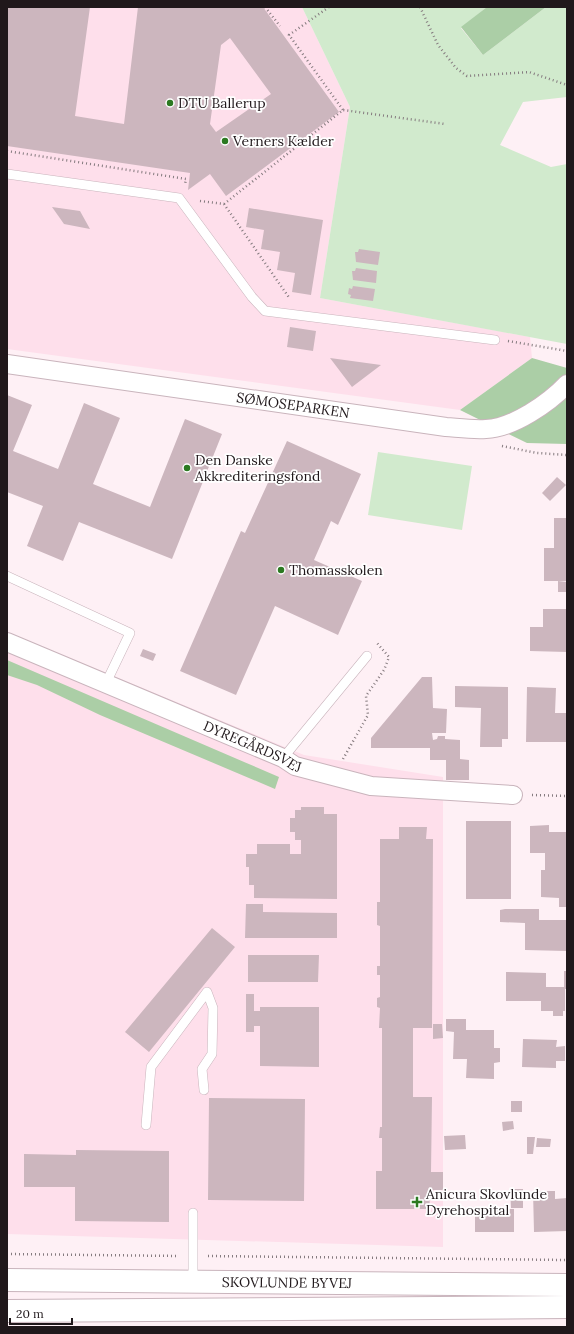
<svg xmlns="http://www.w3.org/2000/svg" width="574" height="1334" font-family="Lora,serif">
	<rect width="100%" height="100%" fill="#fef0f5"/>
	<path fill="#fedfeb" d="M7,7H302L350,107L320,298L530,337L532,358L460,410L7,349Z
		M7,632L304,755L443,777V1247L7,1234Z"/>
	<path fill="#d1eacd" d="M302,7H487L461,28L483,55L546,7H567V97L523,102L500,145L551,167L567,164V344L320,298L350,107Z
		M378,452L472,466L462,530L368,515Z"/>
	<path fill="#abcea6" d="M487,7H546L483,55L461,27Z
		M532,358L567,368V444L527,443L460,410Z
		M7,660L279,777L275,789L100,715L37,685L7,675Z"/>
	<path fill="#ccb6be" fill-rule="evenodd" d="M7,7H90L75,116L124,124L138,7H263L339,112L226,196L210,174L188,190L190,173L7,146ZM230,38L271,94L216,132L210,124L221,45Z
		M52,207L80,211L90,229L64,224Z
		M249,208L323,220L311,295L292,292L295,273L277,270L280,252L261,249L264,230L246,227Z
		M359,249L380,252L378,265L356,262L355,252H358Z
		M356,268L377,271L376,283L353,280L352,271H355Z
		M353,286L375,289L373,301L350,298L351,295L348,294L349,288L352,289Z
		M290,327L316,331L313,351L287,347Z
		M330,358L381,365L352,387Z
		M7,395L32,405L13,451L58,469L84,403L120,418L93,484L150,507L185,419L222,434L172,559L79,522L63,561L27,546L43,506L7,492Z
		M287,441L361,474L338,525L331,521L314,560L362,581L338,635L275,606L236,695L180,671L241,531L245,533Z
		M557,477L566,485L550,501L542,493Z
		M554,518H567V581H544V548H554Z
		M558,581L567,582V592H558Z
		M543,609H567V652L530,651V627H543Z
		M143,649L156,654L153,661L140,656Z
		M422,677H432L433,708L447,709L446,733H432L433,740L437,739L438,736H445V739L460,740V759L469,760V780H446V760H430V748H371V738Z
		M455,686L508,687V739H502V747H480L481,708L455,707Z
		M527,687L556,688L555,713H567V742H526Z
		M301,807H324V814H337V899L254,898V885H249V867H246V854H257V844H290V854H301V840H295V832H290V818H295V810H301Z
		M466,821H511V899H466Z
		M549,825V832H567V907H559V898L541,897V870H545V853H530V826Z
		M399,827H427L426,839H433L432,1028H413V1097H432L431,1172H443V1190H429L430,1209H376V1171H382V1138H379L380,1127H382V1028H379L380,1008L377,1007V998L380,997V975H377V966H380V926L377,925V902H380V839H399Z
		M246,904H263V912L337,913V938H245Z
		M505,909H539V920H567L566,951L525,950V923L500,922V910Z
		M212,928L235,947L149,1052L125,1032Z
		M248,955H319L318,982H248Z
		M564,971H567V989H565V1011H563V1016H553V1011H541V1001H506V972L546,973V987H564Z
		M246,994H254V1011H260V1007H319V1067L260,1066V1026H254V1032H246Z
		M446,1019H466V1030H494V1048H500V1062L494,1063V1079L466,1078L467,1059H453L454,1032L446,1031Z
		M433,1024H442L443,1038L433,1039Z
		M523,1039L557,1040L556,1047L565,1046V1061H556V1068L522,1067Z
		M209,1098L305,1099L304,1201L208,1200Z
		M511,1101H522V1112H511Z
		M513,1121L514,1129L503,1131L502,1122Z
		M465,1135L466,1149L445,1150L444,1136Z
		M527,1137H535L533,1154H527Z
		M537,1138L551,1139L550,1147H536Z
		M76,1150L169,1151V1222L75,1221V1187H24V1154L76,1155Z
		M510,1189H523V1208H511Z
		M533,1191H555V1199L567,1198V1231L534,1232Z
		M475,1209H514V1232H475Z"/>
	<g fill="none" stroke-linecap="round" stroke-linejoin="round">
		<defs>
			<path id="service" d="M7,174L179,198L252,297L265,311L495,340
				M7,576L130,633L106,683
				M283,758L367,656
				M146,1125L151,1067L207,992L213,1008L212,1054L202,1069L204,1090
				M193,1281V1213"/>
			<g id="minor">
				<path id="s1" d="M7,364L446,427C459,428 473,430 486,429C513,428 549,403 567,384"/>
				<path id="s2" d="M7,642L283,758L295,766L371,786L513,795"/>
			</g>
			<g id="secondary">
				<path id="s3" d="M7,1280L567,1285"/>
				<path d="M7,1311L567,1307"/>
			</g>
		</defs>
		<use href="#service" stroke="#c9b4bc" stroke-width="10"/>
		<use href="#minor" stroke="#c9b4bc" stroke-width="20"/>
		<use href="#secondary" stroke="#c9b4bc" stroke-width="24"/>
		<path stroke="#857b7f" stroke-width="2.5" stroke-dasharray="1 3" stroke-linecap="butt" d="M265,7L280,26
			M329,7L289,35L343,110
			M420,7L438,45L456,68L467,76L529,72L567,85
			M7,151L186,179L185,184
			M200,201L224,204L290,299
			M224,204L343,110L445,124
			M508,341L567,351
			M502,446L537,453L567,455
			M343,759L368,715L366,696L384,670L389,657L377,643L376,645
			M532,795L567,796
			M7,1254L179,1256
			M208,1256L567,1260"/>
		<use href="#service" stroke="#fff" stroke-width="9"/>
		<use href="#minor" stroke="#fff" stroke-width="18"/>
		<use href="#secondary" stroke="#fff" stroke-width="22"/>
	</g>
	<g fill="#2b7921" stroke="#fff" stroke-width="1.5">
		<circle cx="170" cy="103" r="4"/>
		<circle cx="225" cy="141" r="4"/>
		<circle cx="187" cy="468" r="4"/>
		<circle cx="281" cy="570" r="4"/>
		<path d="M415 1196h4v4h4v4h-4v4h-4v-4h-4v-4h4z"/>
	</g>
	<g text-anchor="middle" stroke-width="3.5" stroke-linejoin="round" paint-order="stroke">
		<g font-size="14" fill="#20181b" stroke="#fff" text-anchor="start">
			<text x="178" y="108">DTU Ballerup</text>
			<text x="233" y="146">Verners Kælder</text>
			<text x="195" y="465">Den Danske<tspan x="195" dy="16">Akkrediteringsfond</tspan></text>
			<text x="289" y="575">Thomasskolen</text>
			<text x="426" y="1199">Anicura Skovlunde<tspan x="426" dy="16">Dyrehospital</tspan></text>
		</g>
		<g font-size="14" fill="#20181b" stroke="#fff">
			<text dy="5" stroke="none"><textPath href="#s1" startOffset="289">SØMOSEPARKEN</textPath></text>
			<text dy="5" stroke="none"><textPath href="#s2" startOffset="267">DYREGÅRDSVEJ</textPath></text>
			<text dy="5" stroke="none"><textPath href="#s3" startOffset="280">SKOVLUNDE BYVEJ</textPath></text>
		</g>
	</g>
	<rect width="574" height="1334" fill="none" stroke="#20181b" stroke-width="16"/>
	<path d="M10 1318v6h62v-6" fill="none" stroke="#20181b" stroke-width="2"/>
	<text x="16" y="1318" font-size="12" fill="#20181b" stroke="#ffffff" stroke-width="3" paint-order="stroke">20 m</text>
</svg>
